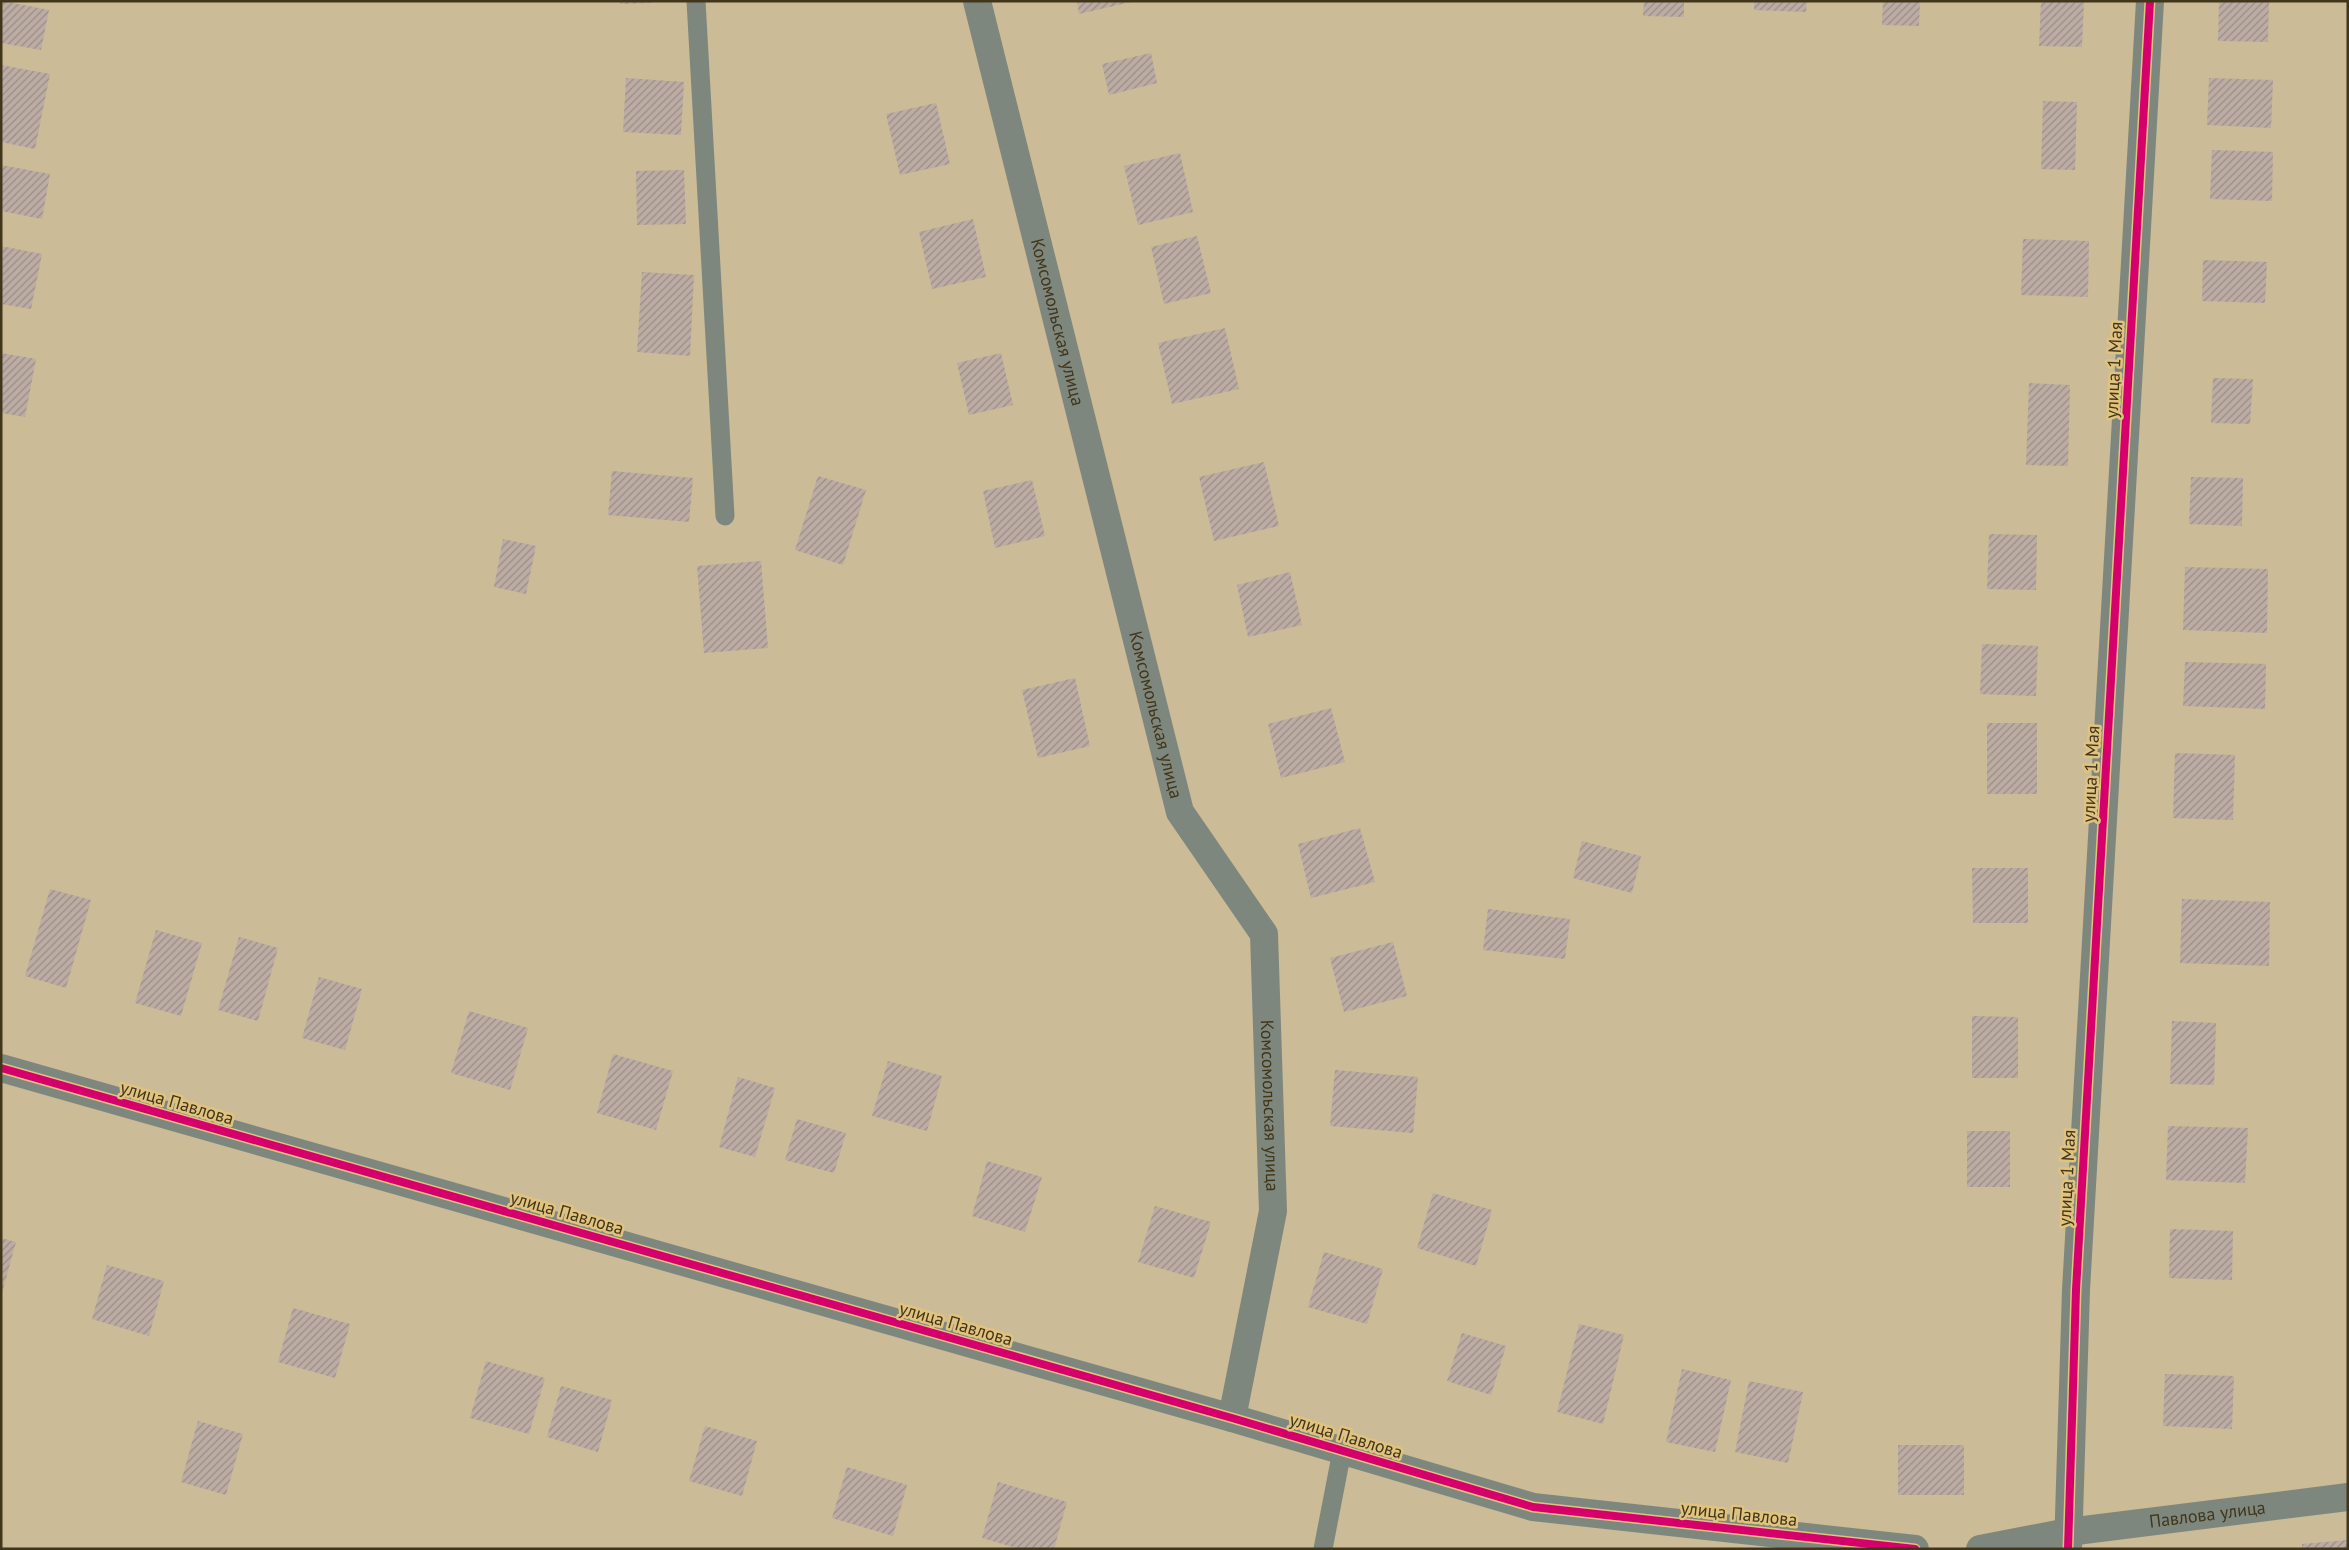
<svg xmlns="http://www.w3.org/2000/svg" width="2349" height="1550" font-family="'PT Sans',sans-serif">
	<defs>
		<pattern id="building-hatch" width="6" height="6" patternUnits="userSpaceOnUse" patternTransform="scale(1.25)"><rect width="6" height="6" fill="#bcaca4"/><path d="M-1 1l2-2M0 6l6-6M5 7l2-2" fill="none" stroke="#9a8d85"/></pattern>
	</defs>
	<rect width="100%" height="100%" fill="#cbbb96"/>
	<path fill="url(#building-hatch)" d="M3,1L49,10L41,50L1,43Z
		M620,1H651V3L620,4Z
		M1077,1H1131V2L1079,14Z
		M1644,1H1684V17L1643,16Z
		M1754,1H1807L1806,12L1754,10Z
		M1883,1H1920L1919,26L1882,25Z
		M2041,1H2084L2082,47L2039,46Z
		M2219,1H2269L2268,42L2218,41Z
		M1151,53L1157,83L1109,95L1102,64Z
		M1,65L50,74L35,149L1,142Z
		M626,78L684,82L681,135L623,132Z
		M2209,78L2273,80L2271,128L2207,125Z
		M2043,101L2077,102L2075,170L2041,169Z
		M936,103L950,164L900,175L886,114Z
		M2212,150L2273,152L2272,201L2210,199Z
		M1180,153L1193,212L1138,225L1124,166Z
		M1,165L50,174L42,219L1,211Z
		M684,170L686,224L637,225L636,171Z
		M973,219L986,277L932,289L919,232Z
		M1197,236L1211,293L1164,304L1151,247Z
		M2023,239L2089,241L2088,297L2021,295Z
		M1,246L42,254L31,309L1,304Z
		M2203,260L2267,262L2265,303L2202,301Z
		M642,272L694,275L690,356L637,352Z
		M1225,328L1239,389L1172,404L1158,343Z
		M1,353L36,359L25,417L1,413Z
		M1001,353L1013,405L969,415L957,363Z
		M2213,378L2253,379L2250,424L2211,423Z
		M2029,383L2070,385L2068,466L2026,465Z
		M1264,462L1279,526L1214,541L1199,477Z
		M612,471L693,478L689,522L608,515Z
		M818,476L866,490L843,565L795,550Z
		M2191,477L2243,478L2242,526L2189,524Z
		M1032,480L1045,536L995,548L983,491Z
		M1989,534L2037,535L2036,590L1987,589Z
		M503,539L536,546L526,594L494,587Z
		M761,561L768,648L704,653L697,566Z
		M2185,567L2268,569L2267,633L2183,630Z
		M1290,572L1302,625L1248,637L1237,585Z
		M1982,644L2038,646L2036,696L1980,694Z
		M2185,662L2266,664L2265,709L2183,706Z
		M1075,678L1090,746L1038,758L1022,690Z
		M1331,708L1345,762L1281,778L1268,724Z
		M1987,723H2037V794H1987Z
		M2175,753L2235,755L2233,820L2173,818Z
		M1360,828L1375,882L1311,898L1298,844Z
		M1582,841L1641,856L1632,893L1573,878Z
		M1972,868H2028V923H1973Z
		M50,889L91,900L66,988L25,976Z
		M2182,899L2270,902L2269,966L2180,963Z
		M1488,909L1570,919L1565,959L1483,950Z
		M156,930L202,943L181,1016L135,1003Z
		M239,937L278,948L258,1021L218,1010Z
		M1393,942L1407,996L1344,1012L1330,958Z
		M319,977L362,989L345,1050L302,1038Z
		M469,1011L528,1028L510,1090L451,1073Z
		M1972,1016L2018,1017V1078H1972Z
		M2172,1021L2216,1023L2214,1085L2170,1084Z
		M613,1054L673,1071L656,1130L597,1113Z
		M888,1061L942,1076L927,1131L872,1116Z
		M1335,1070L1418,1077L1413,1133L1330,1126Z
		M738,1077L775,1088L755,1157L719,1147Z
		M797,1119L846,1133L834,1173L785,1160Z
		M2168,1126L2248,1128L2245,1183L2166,1180Z
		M1967,1131H2010V1187H1967Z
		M987,1161L1042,1177L1025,1232L972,1216Z
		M1433,1193L1492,1210L1476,1266L1417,1248Z
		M1155,1206L1211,1222L1194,1278L1138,1262Z
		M2170,1229L2233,1231L2232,1280L2169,1278Z
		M1,1238L16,1242L2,1293H1Z
		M1324,1252L1383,1269L1367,1324L1308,1307Z
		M107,1265L164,1281L149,1336L92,1319Z
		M293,1308L350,1324L335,1378L278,1362Z
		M1579,1324L1624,1335L1603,1424L1557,1412Z
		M1462,1333L1506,1346L1491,1395L1447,1381Z
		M486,1361L545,1378L529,1434L470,1418Z
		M1682,1369L1731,1380L1715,1452L1666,1442Z
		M2165,1374L2234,1376L2232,1429L2163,1426Z
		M1749,1381L1803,1392L1788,1463L1735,1452Z
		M561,1386L612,1400L598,1452L547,1437Z
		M198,1421L243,1434L226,1495L181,1482Z
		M705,1426L757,1441L742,1496L689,1481Z
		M1898,1445H1964V1495H1898Z
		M847,1467L907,1485L893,1536L832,1518Z
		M998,1482L1067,1502L1054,1549H1020L982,1538Z
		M2348,1540V1549H2302V1544Z"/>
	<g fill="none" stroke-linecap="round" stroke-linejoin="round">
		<path stroke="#7e877e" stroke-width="19" d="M696,1L725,516
			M1323,1549L1342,1451"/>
		<g stroke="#7e877e" stroke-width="28">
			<path id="s1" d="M977,1L1180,812L1264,934L1273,1211L1232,1418"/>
			<path d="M1,1068L1232,1418L1533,1507L1915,1549"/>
			<path id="s2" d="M1980,1549L2068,1532L2348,1497"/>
			<path d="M2068,1549L2076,1290L2150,1"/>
		</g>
		<defs>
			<path id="cycleway" d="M1,1068L1232,1418L1533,1507L1915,1549
				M2068,1549L2076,1290L2150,1"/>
		</defs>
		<use href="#cycleway" stroke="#e1c380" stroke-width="11"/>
		<use href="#cycleway" stroke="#d6006c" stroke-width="8"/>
	</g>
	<g text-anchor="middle" stroke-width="5" stroke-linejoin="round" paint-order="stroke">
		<g font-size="18" fill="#42361a" stroke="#e1c380">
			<text dy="6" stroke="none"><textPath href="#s1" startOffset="331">Комсомольская улица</textPath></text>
			<text transform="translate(2114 370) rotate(-87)" y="6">улица 1 Мая</text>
			<text dy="6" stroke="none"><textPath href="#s1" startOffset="736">Комсомольская улица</textPath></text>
			<text transform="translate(2091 774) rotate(-87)" y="6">улица 1 Мая</text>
			<text transform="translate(177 1103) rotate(16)" y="6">улица Павлова</text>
			<text dy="6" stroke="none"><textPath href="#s1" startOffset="1156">Комсомольская улица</textPath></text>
			<text transform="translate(2067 1178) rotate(-87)" y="6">улица 1 Мая</text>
			<text transform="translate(567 1213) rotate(16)" y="6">улица Павлова</text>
			<text transform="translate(956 1324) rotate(16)" y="6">улица Павлова</text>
			<text transform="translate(1346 1436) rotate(17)" y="6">улица Павлова</text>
			<text transform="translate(1739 1514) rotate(6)" y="6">улица Павлова</text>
			<text dy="6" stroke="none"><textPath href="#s2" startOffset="230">Павлова улица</textPath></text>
		</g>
	</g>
	<rect width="2349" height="1550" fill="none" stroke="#42361a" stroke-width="5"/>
</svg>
